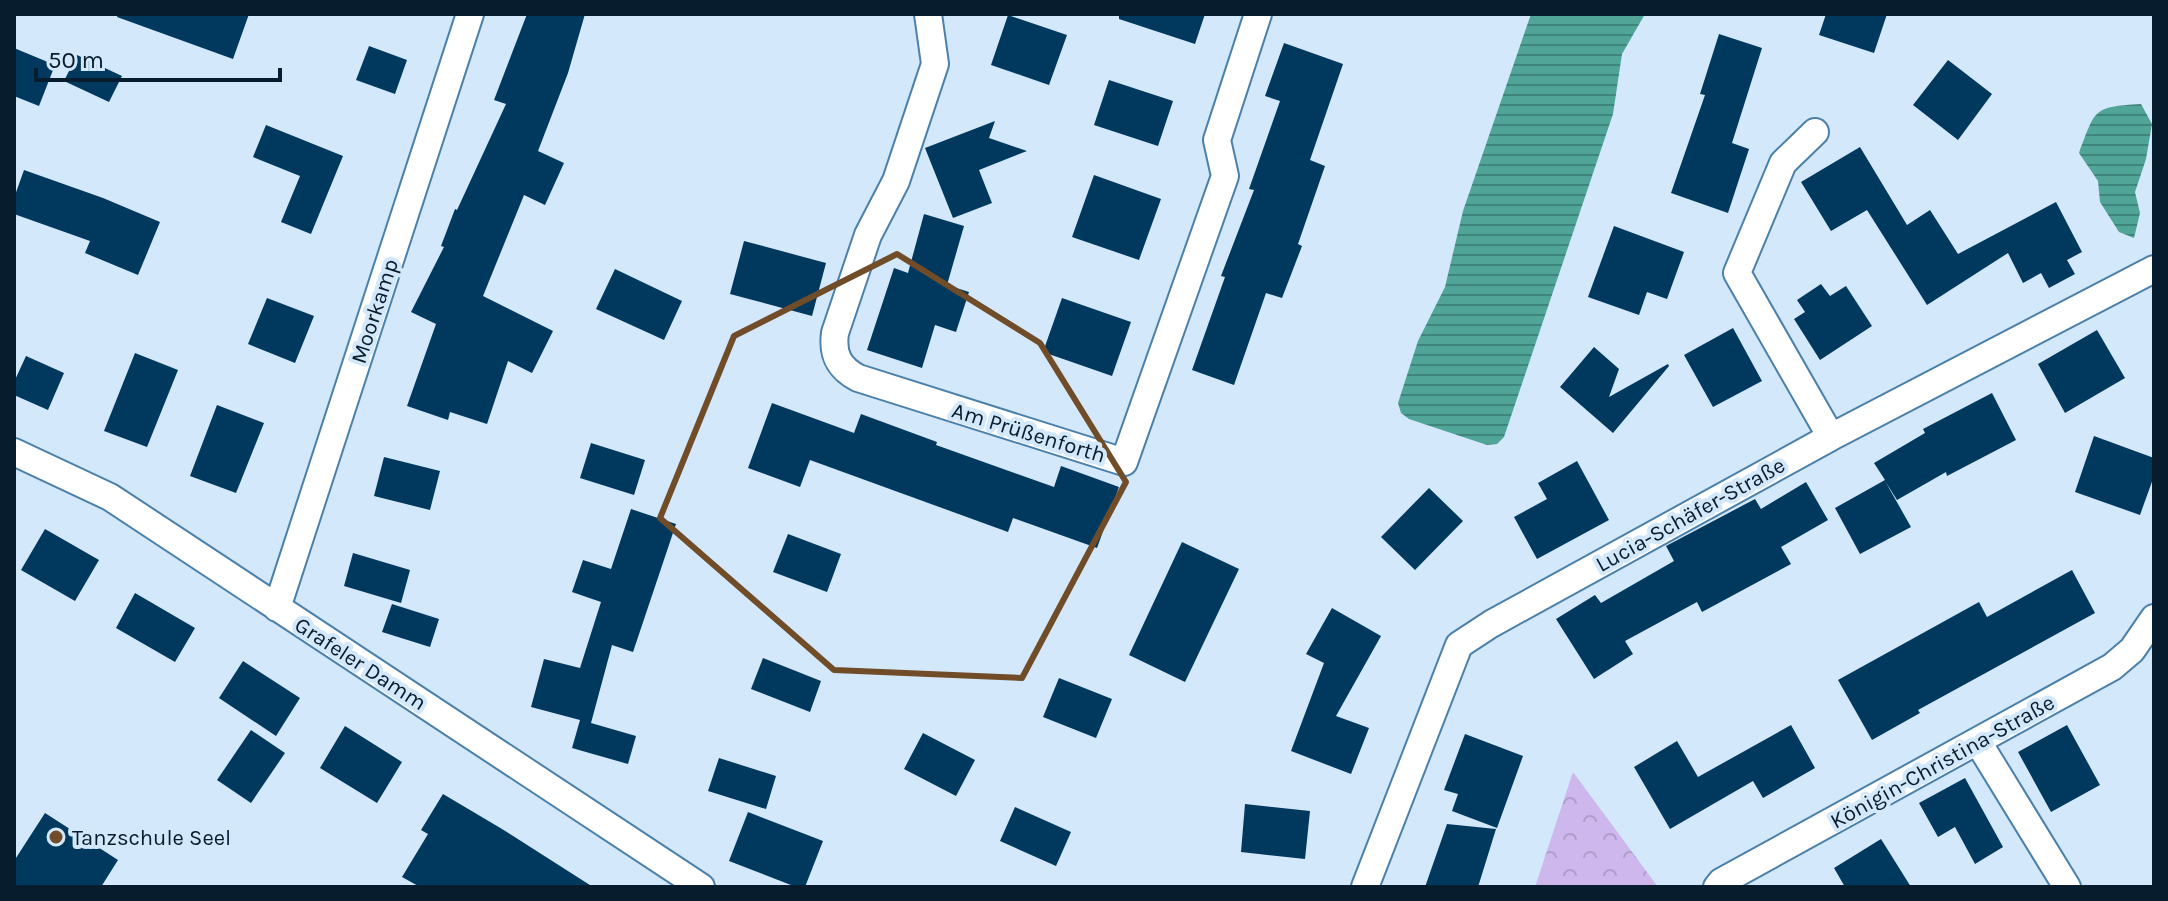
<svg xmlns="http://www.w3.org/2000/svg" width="2168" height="901" font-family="Karla,sans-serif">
	<defs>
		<pattern id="park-crowns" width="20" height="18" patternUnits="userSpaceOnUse" patternTransform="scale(2)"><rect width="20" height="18" fill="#ceb7ed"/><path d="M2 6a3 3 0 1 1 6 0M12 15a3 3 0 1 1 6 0" fill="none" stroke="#af9dcc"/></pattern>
		<pattern id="water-rules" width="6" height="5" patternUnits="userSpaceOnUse" patternTransform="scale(2)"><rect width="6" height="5" fill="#50a498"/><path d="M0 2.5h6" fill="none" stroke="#40857c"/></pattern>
	</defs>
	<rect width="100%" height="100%" fill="#d3e8fb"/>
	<path fill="url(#park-crowns)" d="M1573,772L1658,887H1535Z"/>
	<path fill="url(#water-rules)" d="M1531,14H1645L1622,54L1613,114L1504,437L1497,444L1487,445L1409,419L1401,413L1398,403L1418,341L1445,287L1463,211Z
		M2141,104L2152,124L2146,159L2135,192L2140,213L2134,238L2119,232L2100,202L2098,181L2079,153C2096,109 2092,107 2141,104Z"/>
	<path fill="#00395d" d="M118,14H249L233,59L117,17Z
		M527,14H585L568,73L538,151L564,163L545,205L524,195L483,296L553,331L532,373L508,361L487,424L450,412L448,420L407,406L436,324L411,312L444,247L441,246L455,209L457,210L506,104L494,100Z
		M1119,14H1205L1195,44L1119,19Z
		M1826,14H1887L1874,53L1819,35Z
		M1008,15L1067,35L1049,85L991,65Z
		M1719,34L1762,48L1732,143L1749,149L1728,213L1671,193L1705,95L1700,94Z
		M1284,43L1343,64L1310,160L1325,166L1298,244L1302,246L1282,298L1266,293L1234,385L1192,370L1225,277L1221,276L1254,190L1249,189L1280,101L1265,96Z
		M369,46L407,60L395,94L356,80Z
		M14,48L55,65L39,106L14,96Z
		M77,55L122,76L109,102L64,81Z
		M1948,60L1992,94L1958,140L1913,105Z
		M1109,80L1173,101L1158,146L1094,125Z
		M995,121L989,138L1027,151L979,170L992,203L953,218L925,148Z
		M266,125L343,156L311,234L281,222L300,176L253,157Z
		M1860,147L1907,225L1930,210L1958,254L2056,202L2082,252L2067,260L2075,274L2049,288L2041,273L2023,283L2008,253L1927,305L1867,210L1831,231L1801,182Z
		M24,170L103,198L160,222L138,275L85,253L90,241L14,214V198Z
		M1094,175L1161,199L1139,260L1072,237Z
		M924,214L964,226L947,285L969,292L956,332L935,325L922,368L867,350L894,268L908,273Z
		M1614,226L1684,252L1667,299L1647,292L1639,315L1588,297Z
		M744,241L826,263L812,316L730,294Z
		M615,269L682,301L664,340L596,309Z
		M1821,284L1830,296L1846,286L1872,326L1820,360L1794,319L1805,312L1797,300Z
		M267,298L314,316L295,363L248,344Z
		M1062,298L1131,322L1112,376L1043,352Z
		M1733,328L1762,381L1713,407L1684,355Z
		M2097,330L2125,378L2065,413L2038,364Z
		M1594,347L1619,369L1609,397L1668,364L1669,366L1613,433L1560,387Z
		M135,353L178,370L147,447L104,431Z
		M26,356L64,373L48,410L14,395V382Z
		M1992,393L2016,440L1947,476L1946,472L1897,500L1885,481L1911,527L1860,554L1835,508L1885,480L1874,463L1925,433L1923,429Z
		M772,403L854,433L861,414L937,442L936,445L1054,487L1061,466L1119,487L1097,548L1013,518L1008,532L810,460L800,487L748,468Z
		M217,405L264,423L236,493L190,476Z
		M2094,436L2154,458V476L2140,515L2075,492Z
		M591,443L645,460L634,495L580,478Z
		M384,457L440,471L430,510L374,496Z
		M1577,461L1609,520L1537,559L1514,517L1547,499L1538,483Z
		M1806,482L1828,520L1781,547L1791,564L1702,612L1697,602L1625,641L1633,654L1594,679L1556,619L1595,595L1601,603L1674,561L1666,546L1755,499L1761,509Z
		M1429,488L1463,521L1415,570L1381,537Z
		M631,509L676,524L633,652L612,645L591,723L636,736L628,764L572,748L580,720L531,707L544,659L580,668L601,602L572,592L583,560L611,569Z
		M45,529L99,560L75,601L21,570Z
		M788,534L841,554L827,592L773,572Z
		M1182,542L1239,569L1185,682L1129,655Z
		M353,553L410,570L401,603L344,586Z
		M2072,570L2095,613L1918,710L1920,713L1872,740L1838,680L1979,602L1987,617Z
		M135,593L195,628L175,662L116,628Z
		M392,604L439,619L430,647L382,632Z
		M1332,608L1381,636L1336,716L1369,728L1351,774L1291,751L1324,663L1306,654Z
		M763,658L821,681L810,712L751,689Z
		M243,661L300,698L276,736L219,698Z
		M1059,678L1112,699L1096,738L1043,717Z
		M1791,725L1815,768L1763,798L1753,781L1670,829L1634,767L1677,741L1698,777Z
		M2067,725L2100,785L2051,812L2018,752Z
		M345,726L402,762L377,803L320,768Z
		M251,730L285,753L251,803L217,780Z
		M923,733L975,760L956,796L904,769Z
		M1465,734L1523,756L1497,828L1452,811L1458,794L1444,790Z
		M719,758L776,776L766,809L708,791Z
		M1965,778L2003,847L1975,864L1955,827L1938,837L1919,803Z
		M443,794L502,829L593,887H420L402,877L428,834L421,830Z
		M1245,804L1310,811L1305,859L1241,852Z
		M1015,807L1071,832L1056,866L1000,841Z
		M748,812L823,841L805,887H796L729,861Z
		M45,813L118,860L101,887H14V861Z
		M1447,824L1496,829L1478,887H1425Z
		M1881,839L1911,887H1845L1834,868Z"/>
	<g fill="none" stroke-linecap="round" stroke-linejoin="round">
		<defs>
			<path id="minor" d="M928,14L935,64L896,181L868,235L835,333C832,355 839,368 858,378L1124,462L1225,176L1217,140L1258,14
				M1815,132L1783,163L1737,273L1831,437
				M14,452L110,497L701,887
				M277,608L470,14
				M1978,742L2067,887
				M1365,887L1459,645L1491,624L1831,437L2154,269
				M1717,887L1721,882L2112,667L2132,650L2154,618"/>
		</defs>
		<use href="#minor" stroke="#4b80aa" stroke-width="30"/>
		<use href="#minor" stroke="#fff" stroke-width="26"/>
	</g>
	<path fill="none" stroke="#714c28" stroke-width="6" stroke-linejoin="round" d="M897,254L1040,343L1126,482L1022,678L834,670L660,518L734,336Z"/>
	<circle fill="#714c28" stroke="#d3e8fb" stroke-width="3" cx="56" cy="837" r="8"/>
	<g text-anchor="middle" stroke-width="8" stroke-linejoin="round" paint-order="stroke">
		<g font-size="22" fill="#071d2e" stroke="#d3e8fb">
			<text transform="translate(374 311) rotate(-72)" y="8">Moorkamp</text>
			<text transform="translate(1029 432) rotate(17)" y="8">Am Prüßenforth</text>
			<text transform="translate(1690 514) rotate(-29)" y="8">Lucia-Schäfer-Straße</text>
			<text transform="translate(361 663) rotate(33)" y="8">Grafeler Damm</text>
			<text transform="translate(1942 761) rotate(-29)" y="8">Königin-Christina-Straße</text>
		</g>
		<g font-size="22" fill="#071d2e" stroke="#d3e8fb" text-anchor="start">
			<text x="72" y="845">Tanzschule Seel</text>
		</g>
	</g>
	<rect width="2168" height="901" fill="none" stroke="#071d2e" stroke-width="32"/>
	<path d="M36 68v12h244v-12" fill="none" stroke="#071d2e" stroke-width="4"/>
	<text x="48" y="68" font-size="24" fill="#071d2e" stroke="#d3e8fb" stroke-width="6" paint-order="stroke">50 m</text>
</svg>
